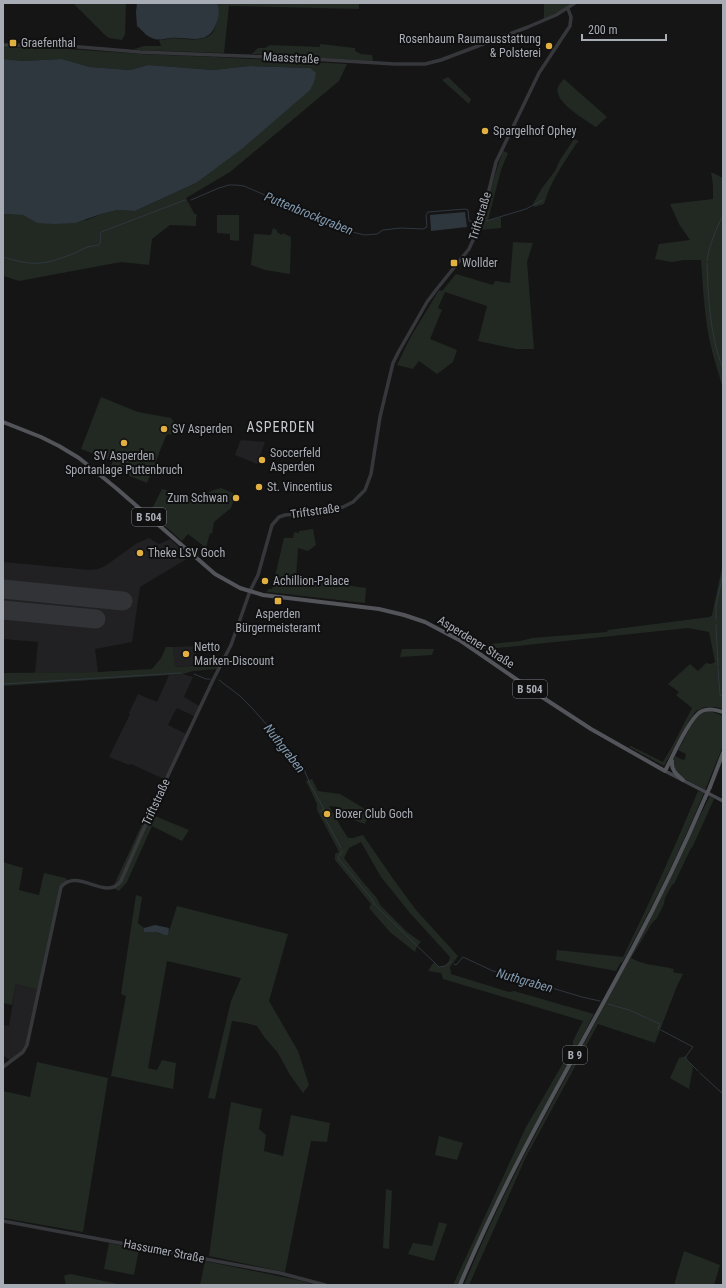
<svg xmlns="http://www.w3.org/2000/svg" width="726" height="1288" font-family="'Roboto Condensed',sans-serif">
	<rect width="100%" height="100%" fill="#151516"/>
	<path fill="#212123" d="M242,440L265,442L257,464L235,455L240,441Z
		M149,538L159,544L170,539L190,557L140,587L132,642L95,649L98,672L35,673L38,642L3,639V562L90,570L98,569L105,566L137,543Z
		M196,646V665L175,667L173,647Z
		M183,674L193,677L184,697L201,707L196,717L177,708L174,713L168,725L188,735L166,780L131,764L129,765L109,757L130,714L129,713L138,694L157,702L169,675Z
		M16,984L39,990L25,1049L11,1061L3,1055V1025L9,1026Z"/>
	<path fill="#212922" d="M73,3H126L125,34L122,40L109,38L106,36Z
		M217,3H359V9L229,6L224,53L138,50L134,49L144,46H161L159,40C163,40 167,39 172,38C185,38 209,45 215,28C217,22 217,13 218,6Z
		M544,3H572L560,11L544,19Z
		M320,44L355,48V51L361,54L372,55L373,61L252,54L258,48H265L270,45L320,47Z
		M3,47L68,49L141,54L215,57L347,64L339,81L230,172L186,198L194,213L197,215L196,219V226L170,225L152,239L149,265L121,262L19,281L3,276V214L23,215L37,223L87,220L101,214L117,210L135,211L196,183L310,68L250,66L213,70L148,65L130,70L90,67L62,59L22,61L3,59Z
		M448,77L471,99L469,104L442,80Z
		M564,79L607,117L596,127C586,120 553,102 558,87C559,84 562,81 564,79Z
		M574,139L579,141L576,144C564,163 550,182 544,204L534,207L533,204L542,188L555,171L560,160Z
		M503,151L508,153L501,170L488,220L501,217V228L479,230C488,204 493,177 503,151Z
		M711,172L723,178V390C719,372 712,355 709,337C704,312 703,286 701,260H684L672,262L655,259L659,244L690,240L679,224L670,204L713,199V185Z
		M217,215H239V241L230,240V234L217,233Z
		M273,228L277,230V232L282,235L283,233L291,237L290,274L265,270L251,265L254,234L271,235Z
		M513,242L533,243L527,262L534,349H516L478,341L487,306L445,292L438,308L442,310L430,339L457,350L453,362L437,374L419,361L413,369L397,365L410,338L439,290L442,291L456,274L493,285L495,281L510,283Z
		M101,397L138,412L171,418L175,424L171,435L168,434L166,436L147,483L110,468L113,461L81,449Z
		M221,488L233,493L235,497L231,508L214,522L212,534L210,533L206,548L188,534L182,541L150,513L162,489L199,500L200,502H202C204,492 213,490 221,488Z
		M313,529L316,545L308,551L298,548L296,578L366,588L365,603L267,592L268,589H272L284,538H293L294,532L299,533V531Z
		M723,563V709L716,707H705L696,711L689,721L664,766L629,747L631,746L663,762L674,743L692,708L676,695L679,692L668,684L690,664L698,671L706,663L711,664L715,662L709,632L688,628L479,650L475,647L481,645L520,641L532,638L607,632L608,630L710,617L712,615Z
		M166,647H173L175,667L220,664L217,669L193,671L183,674L3,686V673L98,672L152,669L161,658Z
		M402,649H434L432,655L400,657Z
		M710,711L723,716V746L705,790L680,776L674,770L673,761L675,756L683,760L685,759L686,754L678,750C683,742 691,723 698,716C701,713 706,712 710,711Z
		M312,779L318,791L340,794L370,812L365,824L351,819L337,816L338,807L329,806L341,827L348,838H353L363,835L394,880L416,910L458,956L450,967L451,974L509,992L514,991L594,1014L494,1205L458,1285H453L526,1127L573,1046V1041L583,1021L443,979L441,973L428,971L434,962L439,967C446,967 449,963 450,957L410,913L381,877L361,842L349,848L344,858L362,881L376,897L381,906L407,932L421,942L417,946L415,952L390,932L369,908L371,904L335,860V854L339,852L317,810V804L306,781Z
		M698,791L704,793C680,851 652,907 622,963L621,962L616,971L556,960L557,950L623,957C650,902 675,847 698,791Z
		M710,796L714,799L693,846L691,848L674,884L672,885L665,898L664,904L657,918L652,923L631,958C645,966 659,965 674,969L673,972L683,974L677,986L655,1043L598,1024L526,1157L469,1285H464C502,1191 553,1102 601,1012C639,941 673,868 710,796Z
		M150,814L189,830L182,841L152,826L127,882L119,891L113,888L114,885L144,820L147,821Z
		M3,862L23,868L19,890L39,895L44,873L65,878L69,881L63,885L39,990L16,984L12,1005L3,1003Z
		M136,895L142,897L138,923L144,928L145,932H156L160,934L169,931L177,906L288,934L269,1001L298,1051L309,1085L303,1093L290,1075L278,1053L265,1038L257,1026L246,1023L232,1021L215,1099L208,1098L231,1001L241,978L167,961L148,1068L157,1070L162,1060L176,1063L173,1089L111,1076L126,996L121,994Z
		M686,1056V1059L693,1067L689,1089L670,1078L679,1058Z
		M37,1062L108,1078L83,1232L3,1218V1091L30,1097Z
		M231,1102L262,1109L259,1129L266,1135L264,1151L283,1156L291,1115L330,1123L327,1142L311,1141L285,1272L209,1256L223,1151Z
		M439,1136L463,1143L457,1160L435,1155Z
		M386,1189L392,1191L389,1249L383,1248Z
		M439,1222L447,1224L434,1261L408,1254L413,1243L432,1246Z
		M109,1243L139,1249L134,1275L104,1269Z
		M684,1251L720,1265L714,1285H674Z
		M205,1261L302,1281L314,1285H200Z
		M71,1274L122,1285H66L64,1276L66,1275Z"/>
	<path fill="#2f373e" d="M137,3H217C220,10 219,17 216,24C208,47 188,36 170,38C163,39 158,41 152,38C146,36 142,30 137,26L136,12Z
		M3,59L22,61L62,59L90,67L130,70L148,65L213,70L250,66L310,68L316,73L314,82L310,90L243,148L196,183L135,211L117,210L101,214L75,223L54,224L37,223L23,215L3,214Z
		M465,212L467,227L431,231L430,215Z
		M155,925L169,928L168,935H165L156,932H144V928Z"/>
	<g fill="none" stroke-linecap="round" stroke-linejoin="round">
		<path stroke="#2f373e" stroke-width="1" d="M191,200L219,188L229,185H236L244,186L258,192L327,223L356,233L365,235L377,234L383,230L401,228L423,229L427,227L426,215L428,212L465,209L468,210L469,221L477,222
			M486,221L526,209L543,200
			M3,257C29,265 41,266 67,256C74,254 80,250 87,247C91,246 95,246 99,245C102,241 99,236 101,232L185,200
			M707,261C709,245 716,230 723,215
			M707,263C708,298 710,336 723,369
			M716,620V605L723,574
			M716,625L718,666
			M718,668L720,695L723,697
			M194,674L206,679H210
			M219,680L240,696L252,708L290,751L303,767L310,784L324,809L321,811L341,848
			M3,684L181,673
			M342,851V852L338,858L371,898L375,905L439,967L445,966L450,962H451
			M454,964L456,965L463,957L493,971L519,978L582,997L600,1001
			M608,1004L629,1010L660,1024L658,1029H659
			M661,1030L693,1047L686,1056V1059L698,1071
			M700,1073L723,1094"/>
		<path stroke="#323336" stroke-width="19" d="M3,589L123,601
			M3,610L96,619"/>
		<path stroke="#36373b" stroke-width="3.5" d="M3,45L68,46L140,52L295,58L395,64H425L441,60L528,27L556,15L575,3
			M3,1067L23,1052L27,1045L61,887C78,867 106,902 121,881L155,803L213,680L231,645L250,591L258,575L272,525L279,517L285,515L324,511L343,507L353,502L365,490L371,474L380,417L393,363L399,351L427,302L436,290L469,249L481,222L496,162L539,73L570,26L571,17L568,9
			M3,1221L280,1273L325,1285"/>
		<path stroke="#44464b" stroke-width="3.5" d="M665,771L723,801"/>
		<path stroke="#52545a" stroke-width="4" d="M3,422L41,437L59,446L79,458L116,488L215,574L240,588L263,595L379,609L404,615L425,622L461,641L542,697L591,729L665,771C672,758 690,716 702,711C709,708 716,710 723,712
			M672,761C671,770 676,774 683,780
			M710,787L723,753
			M460,1285C509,1168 574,1059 633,948C659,899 683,849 705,798"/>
		<path stroke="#52545a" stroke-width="4" d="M705,798L710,787"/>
	</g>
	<g fill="#e2b041" stroke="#101011" stroke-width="1.5">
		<rect x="9" y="39" width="8" height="8" rx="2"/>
		<circle cx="549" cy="46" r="4"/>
		<circle cx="485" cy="131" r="4"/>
		<rect x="450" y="259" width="8" height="8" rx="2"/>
		<circle cx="164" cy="429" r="4"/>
		<circle cx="124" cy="443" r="4"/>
		<circle cx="262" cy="460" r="4"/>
		<circle cx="259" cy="487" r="4"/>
		<circle cx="236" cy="498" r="4"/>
		<circle cx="140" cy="553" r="4"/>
		<circle cx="265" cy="581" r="4"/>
		<rect x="274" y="597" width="8" height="8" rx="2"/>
		<circle cx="186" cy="654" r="4"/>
		<circle cx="327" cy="814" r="4"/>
	</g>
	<g text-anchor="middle" stroke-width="4" stroke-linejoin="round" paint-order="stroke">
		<g fill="#101011" stroke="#7a7d84" stroke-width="1">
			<rect x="132" y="508" width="34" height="18" rx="3"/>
			<rect x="513" y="680" width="34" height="18" rx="3"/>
			<rect x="563" y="1046" width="24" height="18" rx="3"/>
		</g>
		<g font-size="11" font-weight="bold" fill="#a8acb5">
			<text x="149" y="521">B 504</text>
			<text x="530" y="693">B 504</text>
			<text x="575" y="1059">B 9</text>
		</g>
		<g font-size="12" fill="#a8acb5" stroke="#101011" text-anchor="start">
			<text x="541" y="43" text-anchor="end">Rosenbaum Raumausstattung<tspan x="541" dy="14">&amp; Polsterei</tspan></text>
			<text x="21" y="47">Graefenthal</text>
			<text x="493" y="135">Spargelhof Ophey</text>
			<text x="462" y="267">Wollder</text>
			<text x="172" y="433">SV Asperden</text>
			<text x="270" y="457">Soccerfeld<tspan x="270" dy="14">Asperden</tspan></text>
			<text x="124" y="460" text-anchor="middle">SV Asperden<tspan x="124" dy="14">Sportanlage Puttenbruch</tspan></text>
			<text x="267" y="491">St. Vincentius</text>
			<text x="228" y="502" text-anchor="end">Zum Schwan</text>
			<text x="148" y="557">Theke LSV Goch</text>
			<text x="273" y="585">Achillion-Palace</text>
			<text x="278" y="618" text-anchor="middle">Asperden<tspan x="278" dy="14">Bürgermeisteramt</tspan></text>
			<text x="194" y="651">Netto<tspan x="194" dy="14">Marken-Discount</tspan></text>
			<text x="335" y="818">Boxer Club Goch</text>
		</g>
		<g font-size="12" fill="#a8acb5" stroke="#101011">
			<text transform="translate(291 58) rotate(3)" y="4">Maasstraße</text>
			<text transform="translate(480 216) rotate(-73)" y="4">Triftstraße</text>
			<text transform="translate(315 511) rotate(-8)" y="4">Triftstraße</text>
			<text transform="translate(476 642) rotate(32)" y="4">Asperdener Straße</text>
			<text transform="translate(156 802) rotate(-65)" y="4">Triftstraße</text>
			<text transform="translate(164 1251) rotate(11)" y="4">Hassumer Straße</text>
		</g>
		<g font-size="13" font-style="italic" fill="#8198ae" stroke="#101011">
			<text transform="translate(309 213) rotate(22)" y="5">Puttenbrockgraben</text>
			<text transform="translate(285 748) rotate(52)" y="5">Nuthgraben</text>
			<text transform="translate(525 980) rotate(16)" y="5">Nuthgraben</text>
		</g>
		<g font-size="14" letter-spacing="1" fill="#c8cbd2" stroke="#101011">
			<text x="281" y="432">ASPERDEN</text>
		</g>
	</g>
	<rect width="726" height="1288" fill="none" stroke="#a8acb5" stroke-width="8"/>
	<path d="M582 34v6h84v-6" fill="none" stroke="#a8acb5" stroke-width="2"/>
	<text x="588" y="34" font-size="12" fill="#a8acb5" stroke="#101011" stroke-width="3" paint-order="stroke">200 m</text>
</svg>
